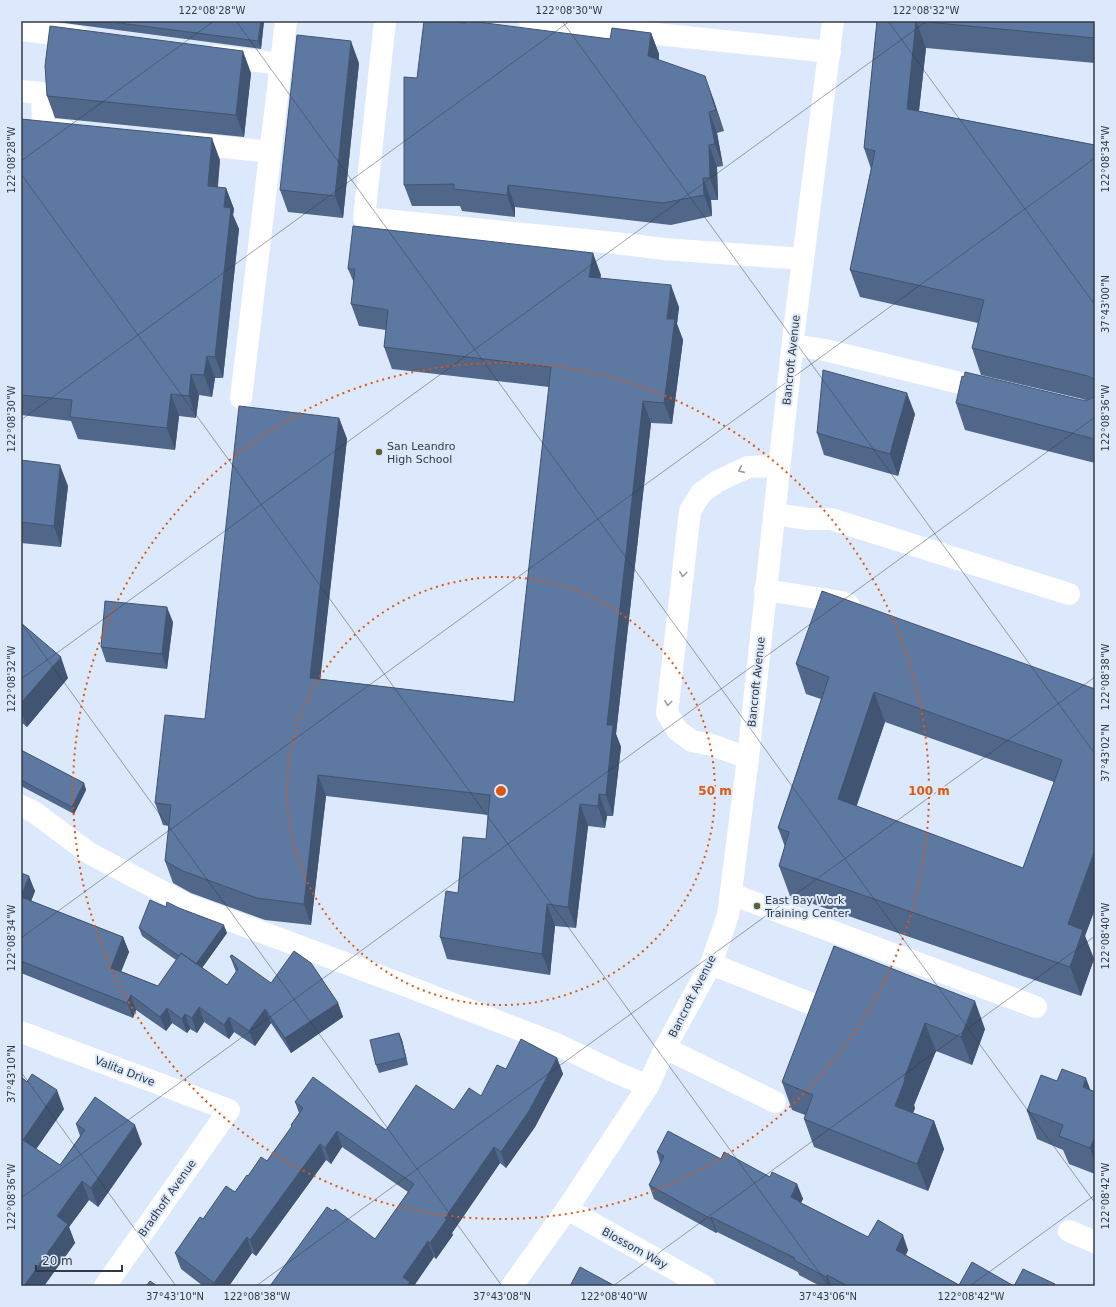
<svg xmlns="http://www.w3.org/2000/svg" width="1116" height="1307" font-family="'DejaVu Sans',sans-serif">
	<rect width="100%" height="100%" fill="#dce9fc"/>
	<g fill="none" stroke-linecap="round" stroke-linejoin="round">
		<path stroke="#fff" stroke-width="22" d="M385,21L364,218L615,243L664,249L803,259
			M530,21L830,52
			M21,30L79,37
			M216,56L281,64
			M21,91L42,93L43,129L66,131
			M186,143L270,152
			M793,345L825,350L989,390
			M241,398L286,21
			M774,514L808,519H831L1069,594
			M765,590L842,602L849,605
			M748,758L712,745L692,741L678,731L667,713L690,511L701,493L718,481L748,467L779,466
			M21,806L34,812L89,853L186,904L412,988L554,1043L613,1071L648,1086
			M731,894L1036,1007
			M711,964L817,1006
			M21,1032L229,1110L105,1286
			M665,1048L775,1102
			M567,1209L704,1286
			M1069,1231L1095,1242"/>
		<path stroke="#fff" stroke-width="22" d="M512,1286L567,1209L648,1086L665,1048L711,964L728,915L748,758L794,331L833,21"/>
	</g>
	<path fill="#50678a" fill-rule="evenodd" d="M49,21H264L261,49Z
		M877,21H1095V63L926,48L919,111L1095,145V463L965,430L956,403L1087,400L981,375L972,348L978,323L860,297L850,270L871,169L864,148Z
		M465,23L610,39L651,33L659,54V60L713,98L724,131L717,133L723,166L717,167L718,200H711L712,216L671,225L515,207V217L462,211L460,206H412L404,185L417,78Z
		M359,63L343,218L288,212L280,190Z
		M251,73L244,137L55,118L47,96Z
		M21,119L220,160L218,187L226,188L234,209L233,215L239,229L223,378H215L212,397L199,395L196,418L179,416L175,450L78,439L71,421L21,415Z
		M348,269L601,275L600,278L679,307L677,324L683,340L672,424L651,423L616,734L621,747L613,816H607L605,828L588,826L576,928L555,926L550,975L447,959L440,937L458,893L486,839L488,815L326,796L311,925L265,920L191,893L173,883L165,861L169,826L163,825L155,803L205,719L339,418L347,439L320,679L514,702L549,387L392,369L384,347L386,330L359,326L351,304L354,283Z
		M915,414L898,476L824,455L817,433Z
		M21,460L68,486L61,547L21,543Z
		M173,622L167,669L106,662L101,647Z
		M21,623L68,678L27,727L21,722Z
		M796,664L1095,689V909L1085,936L1094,959L1081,996L790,896L779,866L785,847L778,828L821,699L806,694ZM885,722L1054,782L1023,868L856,806Z
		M21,750L84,783L86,790L74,814L21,786Z
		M21,873L35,891L31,901L123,937L129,952L121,971L158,986L176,960L142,936L139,928L227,933L202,968L227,985L236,972L230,956L271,983L338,1003L343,1017L291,1053L271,1023L255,1046L234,1032L229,1039L204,1022L197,1033L190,1029L187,1033L172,1023L166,1031L136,1010L133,1018L21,973Z
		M834,946L985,1029L972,1065L936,1051L914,1105L915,1108L913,1113L934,1121L944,1149L928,1191L814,1147L804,1119L805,1115L792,1110L782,1082Z
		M399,1033L402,1040L408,1065L379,1073L376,1065Z
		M557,1058L563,1074L535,1127L506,1168L500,1163L452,1233L453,1235L436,1259L434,1257L375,1239L408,1192L342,1147L331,1164L326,1160L256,1256L252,1253L229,1286H203L181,1269L175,1253L203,1219L235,1192L248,1176L267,1161L292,1127L291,1125L299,1113L295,1102L386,1130L454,1110L481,1096L506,1069Z
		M21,1077L64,1109L36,1149L60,1165L80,1136L76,1124L142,1144L98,1207L89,1200L69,1227L75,1243L44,1286H21Z
		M1091,1090L1095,1092V1174L1069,1164L1063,1150L1037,1139L1027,1111Z
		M657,1152L721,1159L770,1177L797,1184L803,1199L801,1203L868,1237L908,1250L906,1255L959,1285L1014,1286H820L799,1275L798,1272L717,1232L716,1233L654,1199L649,1185L660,1163Z"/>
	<path fill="#415471" d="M261,21H264L261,49L258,41Z
		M916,21L926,48L916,136L907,109Z
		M651,33L659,54L656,78L648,56Z
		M351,41L359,63L343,218L335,196Z
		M243,51L251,73L244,137L236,115Z
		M705,76L713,98L724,131L716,110Z
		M709,112L717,133L723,166L715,144Z
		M212,138L220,160L215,207L208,186Z
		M709,145L717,167L718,200L710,178Z
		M703,178L711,200L712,216L704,195Z
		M508,185L515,207V217L507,195Z
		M226,188L234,209L233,215L239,229L223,378L215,357L224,207Z
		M593,253L601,275L597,298L589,277Z
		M671,285L679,307L677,324L683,340L672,424L664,403L667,319Z
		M207,356L215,378L212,397L204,375Z
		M191,374L199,395L196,418L189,396Z
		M907,393L915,414L898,476L890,454Z
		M171,394L179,416L175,450L167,428Z
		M643,401L651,423L616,734L621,747L613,816L606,795L607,725Z
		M339,418L347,439L318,700L310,678Z
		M60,465L68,486L61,547L54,526Z
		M167,607L173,622L167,669L162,654Z
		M61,657L68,678L27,727L21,711V703Z
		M874,692L885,722L849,829L838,799Z
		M318,775L326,796L311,925L304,904Z
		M84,783L86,790L74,814L72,807Z
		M599,794L607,816L605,828L598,806Z
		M580,804L588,826L576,928L568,907Z
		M1095,850V909L1085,936L1094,959L1081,996L1070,967L1068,924Z
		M29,876L35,891L27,912L21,897Z
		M547,904L555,926L550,975L542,954Z
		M224,925L227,933L197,975L194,967Z
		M123,937L129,952L117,982L111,968Z
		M131,995L136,1010L133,1018L127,1003Z
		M975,1001L985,1029L972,1065L961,1037Z
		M338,1003L343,1017L291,1053L285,1038Z
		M199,1007L204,1022L197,1033L192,1018Z
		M167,1008L172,1023L166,1031L160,1017Z
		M265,1009L271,1023L255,1046L249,1031Z
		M185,1014L190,1029L187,1033L182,1019Z
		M229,1017L234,1032L229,1039L224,1025Z
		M925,1023L936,1051L914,1105L915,1108L905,1134L895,1106L904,1079Z
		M399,1033L402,1040L408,1065L406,1058Z
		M557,1058L563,1074L535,1127L506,1168L501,1152Z
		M1086,1078L1095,1102L1083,1087Z
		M57,1090L64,1109L30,1158L23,1140Z
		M934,1121L944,1149L928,1191L917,1164Z
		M135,1125L142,1144L98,1207L91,1188Z
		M337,1131L342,1147L331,1164L325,1148Z
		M1094,1139L1095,1143V1163L1090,1148Z
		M320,1144L326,1160L256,1256L250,1240Z
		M494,1147L500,1163L452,1233L453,1235L436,1259L430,1243L445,1218Z
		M82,1181L89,1200L69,1227L75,1243L44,1286H24L57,1216Z
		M797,1184L803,1199L800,1204L791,1197Z
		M711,1217L717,1232L716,1233L711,1219Z
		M903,1235L908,1250L901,1264L896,1250Z
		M247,1237L252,1253L229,1286H215L214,1283Z
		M428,1241L434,1257L414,1286H406L403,1277Z
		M827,1275L831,1286H829L826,1277Z"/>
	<path fill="#5d78a1" stroke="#415471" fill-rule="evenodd" d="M104,21H261L258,41Z
		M424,21H447L465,23V21H470L610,39L612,28L651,33L648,56L705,76L716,110L709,112L715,144L709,145L710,178H703L704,195L663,203L508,185L507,195L454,189V184L404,185V77L417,78Z
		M877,21H1095V38L916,21L907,109L1095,145V381L1094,379L1088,376L972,348L984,300L850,270L875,151L864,148Z
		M50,26L243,51L236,115L47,96L45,66Z
		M297,35L351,41L335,196L280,190Z
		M21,119L212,138L208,186L226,188L224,207L231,208L215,357L207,356L204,375L191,374L189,396L171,394L167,428L70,417L72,400L21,395Z
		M353,226L593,253L589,277L671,285L667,319H675L664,403L643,401L607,725H613L606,795L599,794L598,806L580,804L568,907L547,904L542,954L440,937L446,891L458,893L463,837L486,839L490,795L318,775L304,904L257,898L183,871L165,861L171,805L155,803L165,715L205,719L239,406L339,418L310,678L514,702L551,367L384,347L388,310L351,304L355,269H348Z
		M823,370L907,393L890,454L817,433Z
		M965,372L1082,400H1088L1094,397L1095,395V439L956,403L962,376L964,377Z
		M21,460L60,465L54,526L21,522Z
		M822,591L1095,689V850L1068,924L1083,930L1070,967L779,866L789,832L778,828L829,677L796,664ZM874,692L1062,760L1023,868L838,799Z
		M105,601L167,607L162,654L101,647Z
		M21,623L61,657L21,703Z
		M21,750L84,783L72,807L21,780Z
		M21,873L29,876L21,897L123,937L111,968L158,986L181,953L227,985L238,969L230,956L232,955L271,983L294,951L311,963L338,1003L285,1038L265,1009L249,1031L229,1017L224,1025L199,1007L192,1018L185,1014L182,1019L167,1008L160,1017L131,995L127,1003L21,961Z
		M150,900L166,907L167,902L179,908L224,925L196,964L181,953L179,956L139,928Z
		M834,946L975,1001L961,1037L925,1023L904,1079L905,1080L895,1106L934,1121L917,1164L804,1119L813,1095L782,1082Z
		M399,1033L406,1058L376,1065L370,1040Z
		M521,1039L557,1058L529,1111L501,1152L494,1147L445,1218L447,1219L430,1243L428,1241L403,1277L410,1282L407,1286H270L327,1207L333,1211L335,1209L375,1239L414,1184L337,1131L325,1148L320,1144L250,1240L247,1237L214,1283L175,1253L200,1217L203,1219L226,1186L235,1192L247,1175L248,1176L261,1157L267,1161L292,1126L291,1125L303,1108L295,1102L313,1077L386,1130L416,1085L454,1110L469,1088L481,1096L497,1065L506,1069Z
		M1062,1069L1086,1078L1083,1087L1095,1092V1140L1094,1139L1090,1148L1059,1136L1063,1125L1027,1111L1041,1075L1057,1081Z
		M32,1074L57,1090L23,1140L60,1165L85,1130L76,1124L95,1097L135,1125L91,1188L82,1181L57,1216L68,1224L24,1286H21V1077L27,1082Z
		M668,1131L721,1159L724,1152L770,1177L772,1172L797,1184L791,1197L799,1201V1202L868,1237L878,1220L903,1235L896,1250L959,1285L972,1262L1014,1286H848L827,1275L826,1277L794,1260L795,1258L711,1217V1219L649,1185L664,1156L657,1152Z
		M580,1267L615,1286H570Z
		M1023,1269L1055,1284L1054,1286H1014Z
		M150,1281L157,1286H146Z"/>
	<defs><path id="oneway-chevron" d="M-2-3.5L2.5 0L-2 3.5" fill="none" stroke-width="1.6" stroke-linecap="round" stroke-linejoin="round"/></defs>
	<g stroke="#9a9ca1">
		<use href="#oneway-chevron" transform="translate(741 470) rotate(156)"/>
		<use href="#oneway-chevron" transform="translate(683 574) rotate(97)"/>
		<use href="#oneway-chevron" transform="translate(668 703) rotate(97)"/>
	</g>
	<path fill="none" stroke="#343a43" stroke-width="1" stroke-opacity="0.45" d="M236,21L1095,1203M562,21L1095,754M888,21L1095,305M21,161L214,21M21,174L829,1286M21,420L570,21M21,623L502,1286M21,679L927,21M21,938L1095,158M21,1072L176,1286M21,1198L1095,417M256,1286L1095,677M613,1286L1095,936M970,1286L1095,1195"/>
	<g fill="none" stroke="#df570f" stroke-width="2" stroke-dasharray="2 4">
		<circle cx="501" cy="791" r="214"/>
		<circle cx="501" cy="791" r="428"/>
	</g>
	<g fill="#5d612f" stroke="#dce9fc" stroke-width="1.5">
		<circle cx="379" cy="452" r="4"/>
		<circle cx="757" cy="906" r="4"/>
	</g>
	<g text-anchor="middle" stroke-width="4" stroke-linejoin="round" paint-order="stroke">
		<g font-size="11" fill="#343a43" stroke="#dce9fc">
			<text transform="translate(791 360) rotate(-84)" y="4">Bancroft Avenue</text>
			<text transform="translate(756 682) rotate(-84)" y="4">Bancroft Avenue</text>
			<text transform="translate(692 996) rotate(-63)" y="4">Bancroft Avenue</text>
			<text transform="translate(125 1071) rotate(21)" y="4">Valita Drive</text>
			<text transform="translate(167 1198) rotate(-55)" y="4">Bradhoff Avenue</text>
			<text transform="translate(635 1248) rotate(29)" y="4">Blossom Way</text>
		</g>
		<g font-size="11" fill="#343a43" stroke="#dce9fc" text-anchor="start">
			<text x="387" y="450">San Leandro<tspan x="387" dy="13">High School</tspan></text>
			<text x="765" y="904">East Bay Work<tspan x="765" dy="13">Training Center</tspan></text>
		</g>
	</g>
	<circle cx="501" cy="791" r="6" fill="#df570f" stroke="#dce9fc" stroke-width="2"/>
	<g font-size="12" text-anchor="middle" font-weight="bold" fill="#df570f" stroke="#dce9fc" stroke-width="4" stroke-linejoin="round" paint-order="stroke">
		<text x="715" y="795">50 m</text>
		<text x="929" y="795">100 m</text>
	</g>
	<rect width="1116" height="1307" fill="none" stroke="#dce9fc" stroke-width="44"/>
	<path d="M36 1265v6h86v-6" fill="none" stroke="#343a43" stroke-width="2"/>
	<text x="42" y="1265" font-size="12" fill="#343a43" stroke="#dce9fc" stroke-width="3" paint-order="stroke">20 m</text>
	<rect x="22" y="22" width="1072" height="1263" fill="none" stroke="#343a43" stroke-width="1.5"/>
	<g font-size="10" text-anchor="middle" fill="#343a43">
		<text x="212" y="14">122°08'28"W</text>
		<text x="569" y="14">122°08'30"W</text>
		<text x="926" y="14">122°08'32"W</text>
		<text transform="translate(1105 159) rotate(-90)" y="4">122°08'34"W</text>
		<text transform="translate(11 160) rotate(-90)" y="4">122°08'28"W</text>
		<text transform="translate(1105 304) rotate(-90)" y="4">37°43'00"N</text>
		<text transform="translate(1105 418) rotate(-90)" y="4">122°08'36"W</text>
		<text transform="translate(11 419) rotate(-90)" y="4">122°08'30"W</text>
		<text transform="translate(1105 677) rotate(-90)" y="4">122°08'38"W</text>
		<text transform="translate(11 679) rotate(-90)" y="4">122°08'32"W</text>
		<text transform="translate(1105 753) rotate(-90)" y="4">37°43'02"N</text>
		<text transform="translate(1105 936) rotate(-90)" y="4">122°08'40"W</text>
		<text transform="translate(11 938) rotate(-90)" y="4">122°08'34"W</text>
		<text transform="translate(11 1074) rotate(-90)" y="4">37°43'10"N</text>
		<text transform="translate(1105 1196) rotate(-90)" y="4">122°08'42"W</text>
		<text transform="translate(11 1197) rotate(-90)" y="4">122°08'36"W</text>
		<text x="175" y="1300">37°43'10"N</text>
		<text x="257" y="1300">122°08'38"W</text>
		<text x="502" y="1300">37°43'08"N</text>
		<text x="614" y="1300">122°08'40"W</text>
		<text x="828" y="1300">37°43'06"N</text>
		<text x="971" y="1300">122°08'42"W</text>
	</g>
</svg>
